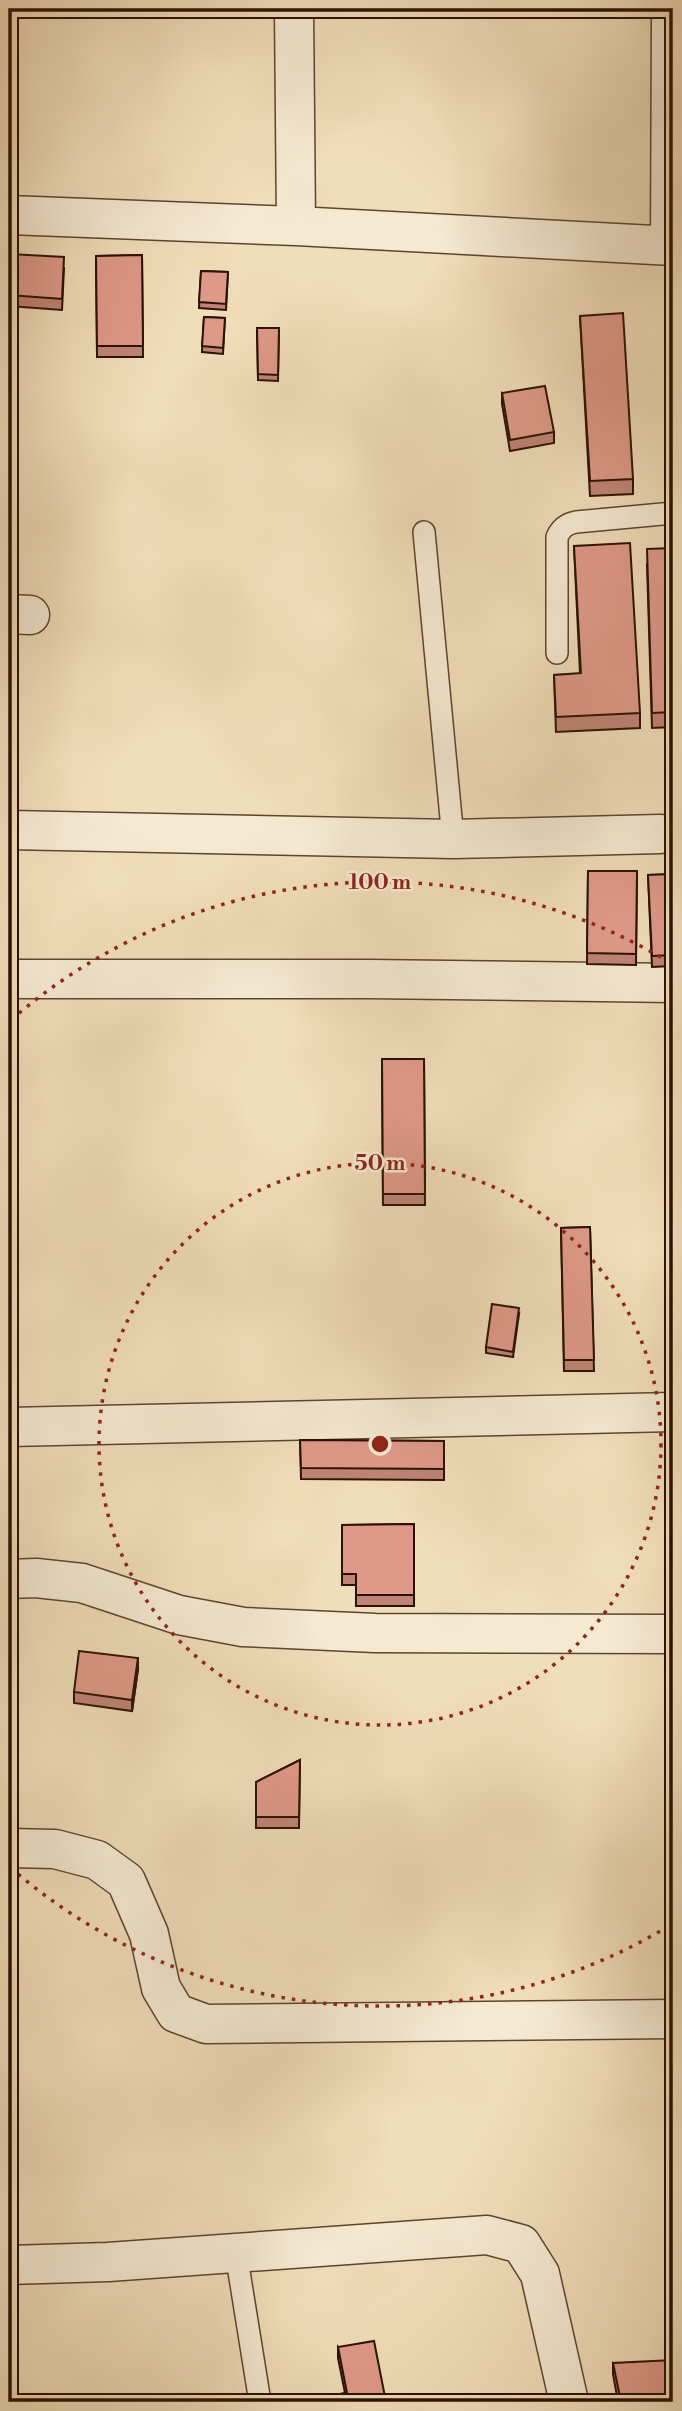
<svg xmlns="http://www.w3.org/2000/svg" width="682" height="2411" font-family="'Libre Bodoni',serif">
	<rect width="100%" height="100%" fill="#f0ddb9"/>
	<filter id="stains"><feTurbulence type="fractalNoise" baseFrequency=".00286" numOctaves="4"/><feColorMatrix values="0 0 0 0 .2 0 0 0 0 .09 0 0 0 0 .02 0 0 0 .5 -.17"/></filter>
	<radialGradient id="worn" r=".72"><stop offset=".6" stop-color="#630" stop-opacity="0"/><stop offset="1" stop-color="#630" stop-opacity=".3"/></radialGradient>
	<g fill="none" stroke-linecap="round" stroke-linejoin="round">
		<defs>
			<path id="lane" d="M424,532L453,839
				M557,653V537C561,528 566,524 576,522L673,513
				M236,2253L260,2402"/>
			<path id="street" d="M294,9L296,226
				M9,215L296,226L673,246
				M670,246L671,9
				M9,614L30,615
				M9,830L453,839L660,834
				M9,979H369L673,983
				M9,1427L673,1412
				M9,1579L36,1578L82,1583L179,1615L243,1627L375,1633L673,1634
				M9,1848L55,1849L97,1860L126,1881L149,1934L161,1988L176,2013L206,2024L673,2019
				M9,2265L108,2262L487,2235L521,2244L540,2274L569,2402"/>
		</defs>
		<use href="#lane" stroke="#5d442e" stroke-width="24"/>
		<use href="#street" stroke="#5d442e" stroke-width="41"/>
		<use href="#lane" stroke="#f5e9d2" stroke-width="21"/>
		<use href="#street" stroke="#f5e9d2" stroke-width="38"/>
	</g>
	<path fill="#bf8475" stroke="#2c1100" stroke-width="2" d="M142,255L143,357H97L96,256Z
		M64,268L62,310L9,306V272Z
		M201,271L228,272L226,310L199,308Z
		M580,316L633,479V494L590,496Z
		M204,317L225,318L223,354L202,352Z
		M257,328H279L278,381L258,380Z
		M502,393L554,432V443L510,451L502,404Z
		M574,546L640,713V728L556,732L554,675L580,674Z
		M673,548V727L652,728L647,564Z
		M588,871H637L636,965L587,964Z
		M673,874V966L652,967L648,875Z
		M382,1059H424L425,1205H383Z
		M590,1227L594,1371H564L561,1228Z
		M519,1314L513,1357L486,1353V1347Z
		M300,1440L444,1441V1480L301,1479Z
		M414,1524V1606H356V1585H342V1525Z
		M9,1601L12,1720H9Z
		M138,1669L132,1711L74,1703V1692Z
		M300,1760L299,1828H256V1782Z
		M338,2347L386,2402H319V2398L345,2393L338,2358Z
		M613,2363L673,2402H618L613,2374Z"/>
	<path fill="#9b6b5f" stroke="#2c1100" stroke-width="2" d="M138,1658V1669L132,1711V1700Z"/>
	<path fill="#de9988" stroke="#2c1100" stroke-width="2" d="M10,254L64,257L62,299L9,295Z
		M142,255L143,346H97L96,256Z
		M201,271L228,272L226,304L199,302Z
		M623,313L633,479L590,481L580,316Z
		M204,317L225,318L223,348L202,346Z
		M257,328H279L278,375L258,374Z
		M545,386L554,432L510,440L502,393Z
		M630,543L640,713L556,717L554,675L581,673L574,546Z
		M673,548V712L652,713L647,549Z
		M588,871H637L636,954L587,953Z
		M673,874V955L652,956L648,875Z
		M382,1059H424L425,1194H383Z
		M590,1227L594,1360H564L561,1228Z
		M492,1304L519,1308L513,1352L486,1347Z
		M300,1440L444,1441V1469L301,1468Z
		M414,1524V1595H356V1574H342V1525Z
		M9,1601L12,1705H9Z
		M79,1651L138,1658L132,1700L74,1692Z
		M300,1760L299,1817H256V1782Z
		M374,2341L386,2402H319V2398L347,2393L338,2347Z
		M673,2360V2402H621L613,2363Z"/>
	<g fill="none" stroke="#8f2418" stroke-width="3.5" stroke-dasharray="3.5 7">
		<circle cx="380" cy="1444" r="281"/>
		<path d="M669 1926A562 562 0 0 1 11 1868M11 1020A562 562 0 0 1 669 962"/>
	</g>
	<circle cx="380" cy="1444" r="10" fill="#8f2418" stroke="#f5e9d2" stroke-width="3.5"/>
	<g font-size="21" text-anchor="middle" font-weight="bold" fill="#8f2418" stroke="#f5e9d2" stroke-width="5" stroke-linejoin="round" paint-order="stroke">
		<text x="380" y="889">100 m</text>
		<text x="380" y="1170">50 m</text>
	</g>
	<rect width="682" height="2411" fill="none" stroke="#f0ddb9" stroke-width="35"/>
	<rect x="10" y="10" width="661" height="2390" fill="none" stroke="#2c1100" stroke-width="3.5"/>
	<rect x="18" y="18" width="647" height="2376" fill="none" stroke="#2c1100" stroke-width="2"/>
	<rect width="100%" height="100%" filter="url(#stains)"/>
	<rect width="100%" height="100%" fill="url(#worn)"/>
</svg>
